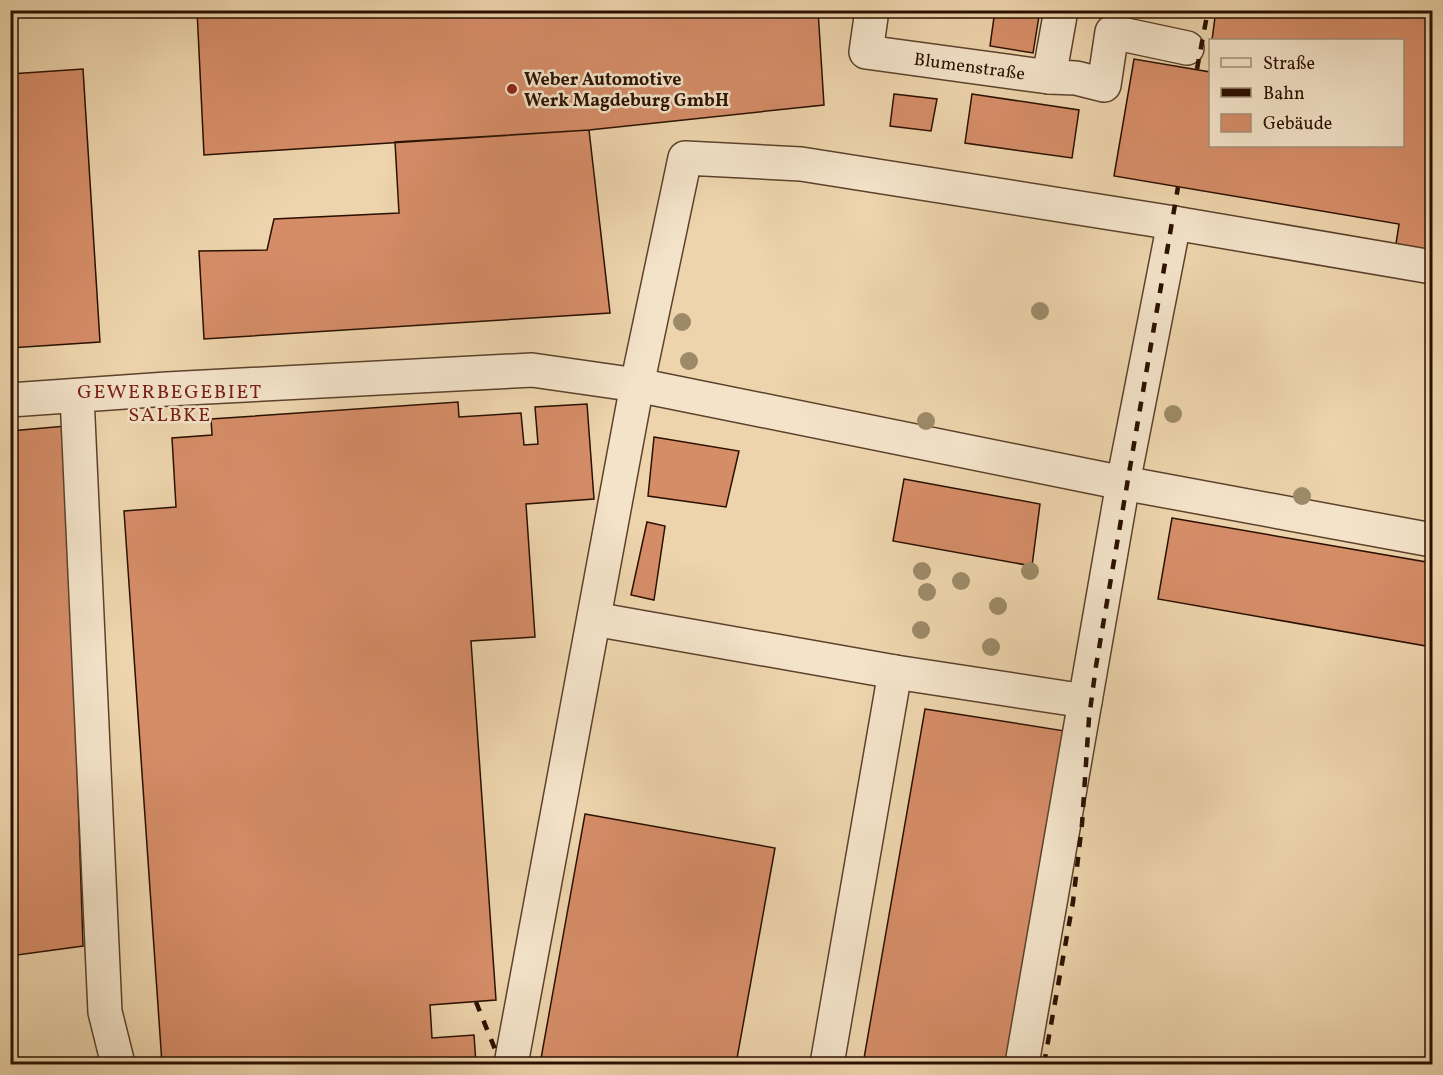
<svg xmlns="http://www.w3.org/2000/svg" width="1443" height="1075" font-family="Vollkorn,serif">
	<rect width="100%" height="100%" fill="#edd4ac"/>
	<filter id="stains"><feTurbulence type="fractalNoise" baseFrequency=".00333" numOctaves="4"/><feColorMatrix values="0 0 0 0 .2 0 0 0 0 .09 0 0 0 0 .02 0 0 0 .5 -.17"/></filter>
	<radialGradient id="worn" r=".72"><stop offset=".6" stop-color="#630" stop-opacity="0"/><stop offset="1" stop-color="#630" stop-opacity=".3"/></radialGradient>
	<path fill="#d58d68" stroke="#2b1000" stroke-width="1.5" d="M197,10H818L824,105L589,130L204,155Z
		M995,10H1040L1033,53L990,46Z
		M1216,10H1432V250L1396,244L1399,224L1114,176L1134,59L1210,72V146H1402V40H1212Z
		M83,69L100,342L10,348V74Z
		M894,94L937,99L931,131L890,126Z
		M972,94L1079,110L1072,158L965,143Z
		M589,130L610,313L204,339L199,251L267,250L274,219L399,213L395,142Z
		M458,402L459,417L521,413L524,445L538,444L535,407L587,404L594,499L526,504L535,637L471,641L496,1000L430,1005L432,1038L474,1035L476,1064H162L124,511L176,507L172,438L212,435L211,419Z
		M66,426L83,946L10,956V431Z
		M654,437L739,451L726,507L648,496Z
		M904,479L1040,504L1032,566L893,541Z
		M1172,518L1432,563V647L1158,599Z
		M647,522L665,526L654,600L631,595Z
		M925,709L1065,731L1008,1064H863Z
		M585,814L775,848L736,1064H540Z"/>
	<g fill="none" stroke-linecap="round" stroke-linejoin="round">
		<defs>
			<g id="minor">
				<path id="s1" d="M872,10L866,52L1049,77L1061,10"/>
				<path d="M1049,77L1076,78L1104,85L1112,32L1187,48"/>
				<path d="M77,396L105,1012L118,1064"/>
				<path d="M10,400L167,389L532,370L637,385L1123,483L1432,540"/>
				<path d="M594,619L895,672L1085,701"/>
				<path d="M511,1064L637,385L685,158L801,164L1174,223L1432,267"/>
				<path d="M827,1064L895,672"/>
				<path d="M1022,1064L1123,483L1174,223"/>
			</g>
		</defs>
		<use href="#minor" stroke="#5c412b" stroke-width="36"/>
		<use href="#minor" stroke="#f3e3c9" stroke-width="33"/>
		<path stroke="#2b1000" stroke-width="4.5" stroke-dasharray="10 10" stroke-linecap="butt" d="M1197,69L1208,10
			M476,1002L501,1064
			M1044,1064L1073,902L1082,824L1089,718L1096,666L1178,187"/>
	</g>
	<g fill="#9d8a68">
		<circle cx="1040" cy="311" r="9"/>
		<circle cx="682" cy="322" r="9"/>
		<circle cx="689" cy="361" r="9"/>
		<circle cx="1173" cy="414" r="9"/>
		<circle cx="926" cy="421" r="9"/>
		<circle cx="1302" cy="496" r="9"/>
		<circle cx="922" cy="571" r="9"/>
		<circle cx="1030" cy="571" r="9"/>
		<circle cx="961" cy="581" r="9"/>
		<circle cx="927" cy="592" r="9"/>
		<circle cx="998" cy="606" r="9"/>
		<circle cx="921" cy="630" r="9"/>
		<circle cx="991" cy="647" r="9"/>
	</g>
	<circle fill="#8f2418" stroke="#f3e3c9" stroke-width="2" cx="512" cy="89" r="6"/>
	<g text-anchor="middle" stroke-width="5" stroke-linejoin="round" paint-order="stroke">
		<g font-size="18" fill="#2b1000" stroke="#f3e3c9">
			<text dy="6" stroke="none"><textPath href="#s1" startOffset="147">Blumenstraße</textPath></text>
		</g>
		<g font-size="18" font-weight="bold" fill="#2b1000" stroke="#f3e3c9" text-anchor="start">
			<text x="524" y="85">Weber Automotive<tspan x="524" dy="21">Werk Magdeburg GmbH</tspan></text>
		</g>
		<g font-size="20" letter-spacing="1.5" fill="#7a1f14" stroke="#f3e3c9">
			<text x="170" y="398">GEWERBEGEBIET<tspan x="170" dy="23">SALBKE</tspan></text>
		</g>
	</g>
	<rect width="1443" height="1075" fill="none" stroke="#edd4ac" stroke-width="36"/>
	<rect x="12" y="12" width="1419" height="1051" fill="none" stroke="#2b1000" stroke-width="3"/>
	<rect x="18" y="18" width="1407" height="1039" fill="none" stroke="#2b1000" stroke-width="1.5"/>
	<rect x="1209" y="39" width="195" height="108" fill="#f3e3c9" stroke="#a38f79" stroke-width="1.5"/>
	<rect x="1221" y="58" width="30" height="9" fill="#f3e3c9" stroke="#a38f79" stroke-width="1.5"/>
	<text x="1263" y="69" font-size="18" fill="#2b1000">Straße</text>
	<rect x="1221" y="88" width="30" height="9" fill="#2b1000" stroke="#a38f79" stroke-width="1.5"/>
	<text x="1263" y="99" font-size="18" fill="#2b1000">Bahn</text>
	<rect x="1221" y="114" width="30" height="18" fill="#d58d68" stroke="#a38f79" stroke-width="1.5"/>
	<text x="1263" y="129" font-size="18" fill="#2b1000">Gebäude</text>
	<rect width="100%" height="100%" filter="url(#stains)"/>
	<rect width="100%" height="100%" fill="url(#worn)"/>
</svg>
